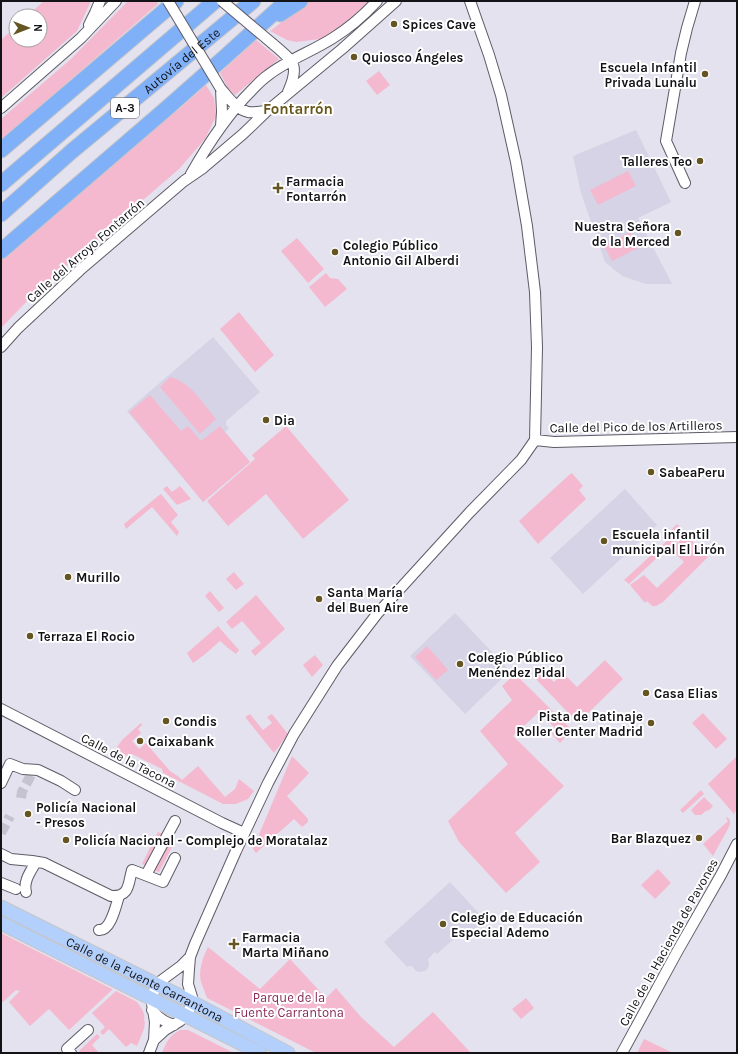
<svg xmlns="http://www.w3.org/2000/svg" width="738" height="1054" font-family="Karla,sans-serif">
	<rect width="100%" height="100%" fill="#e4e2ef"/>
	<path fill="#d5d3e5" d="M636,130L671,202L638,218L672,284H646L622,276L605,262L581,193L573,156Z
		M213,337L260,392L226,421V425L229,428L225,432L250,462L203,502L127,411Z
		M625,489L657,525L583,594L550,558Z
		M455,613L510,671L465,714L410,656Z
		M450,882L485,920L471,932L466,928L437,954L435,952L428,959L429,965L428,968L425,971L420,972L416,971L412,966H409L407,967L384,942Z"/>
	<path fill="#f4b9cf" d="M44,1H91L77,31L1,98V40L16,26V40H40V16H27Z
		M128,1H157L158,4L1,140V119L71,59Z
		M309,1H369L343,25L320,39L296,42L287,40L270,31Z
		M256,40L279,59L235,95L228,88L220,73Z
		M379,71L390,85L377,95L366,81Z
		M206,85L214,98L216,116L205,139L179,169L33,295L1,328V260L153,129L179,109Z
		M628,171L636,186L598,205L590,190Z
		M630,232L638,248L612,261L604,246Z
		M297,238L324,269L308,283L281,251Z
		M326,273L330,278L338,279L347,289L325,307L309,287Z
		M239,312L274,355L255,372L220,329Z
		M170,377C191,382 203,404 216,419L200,434L160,387Z
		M150,395L181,431L188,426L201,441L220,426L250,462L203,502L129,412Z
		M286,426L349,500L303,539L266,494L228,526L207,501L255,459L252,455Z
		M572,473L583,486L579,490L586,499L538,544L519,521L569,475Z
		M167,486L172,492L180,486L191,499L177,505L163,489Z
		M161,494L178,515L171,522L179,532L177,536L152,507L126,529L124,524L158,496Z
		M677,524L685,533L676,542L668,533Z
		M686,535L708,557L663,602L656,606H652L647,601L645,603L630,585L644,575L657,588L684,562L671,549Z
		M670,538L674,542L629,584L624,580Z
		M234,572L244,584L236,590L226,579Z
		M210,591L224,608L219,612L205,596Z
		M256,595L285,629L255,656L251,651L261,643L242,621L232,629L226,622Z
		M218,626L239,650L236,654L228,648L220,641L204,655L193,663L187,653Z
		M427,646L448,670L436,680L415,657Z
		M315,655L323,665L312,677L303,665Z
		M605,660L623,679L578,723L533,676L540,669L554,682L563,673L577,687Z
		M515,674L572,730L560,743L550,732L554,727L539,712L513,736L564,786L515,833L540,862L506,893L459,842L448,821L508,764L480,731L512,700L502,686Z
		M703,713L727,739L716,749L692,723Z
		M250,714L263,730L272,723L267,717L272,714L288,734L274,753L245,717Z
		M141,723L142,725L138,729L141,733L132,741L139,749L146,743L170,771L179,777L182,780L198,766L225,797L235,789L239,779L254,791L248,799L236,804H223L163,773L162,769L132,754L127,756L118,750L117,747L122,740Z
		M292,756L309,773L297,786L287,796L308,819V822L302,827L294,819L256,853L253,849Z
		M737,756V808L734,814L708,784Z
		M701,790L704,794L683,813L680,810Z
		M704,797L713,806L708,811L707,810L701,815H695L691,810Z
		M727,817L730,820V825L713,856L703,844L728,821L726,818Z
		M158,832L163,834L148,866L142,864Z
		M167,843L172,847L159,872L153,870Z
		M658,869L671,883L655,899L641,885Z
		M1,933L112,989V990L69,1030L49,1009L30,1026L9,1002L20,991L16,990L3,1002L1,1001Z
		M208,947L260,989L290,959L326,998L336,988L361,1017L394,1047L433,1012L471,1053H316L207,998C205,993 203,987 201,982C198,971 203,957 208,947Z
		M116,991L137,1002C141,1007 146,1014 144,1021L145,1022L144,1029L137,1046L131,1043L126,1047L109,1029L103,1035L100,1032L105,1027L92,1013Z
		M526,998L534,1008L521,1019L512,1009Z
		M180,1030H188L234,1053H162C167,1041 169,1036 180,1030Z
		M97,1034L100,1037L92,1045L99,1053H80L79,1051L80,1050Z
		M644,1039L673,1053H637Z"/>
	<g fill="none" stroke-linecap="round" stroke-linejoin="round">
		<path stroke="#c5c3cf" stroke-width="10" stroke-dasharray="10 5" stroke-linecap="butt" d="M21,798L22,792L34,769
			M1,833L10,816"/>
		<defs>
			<path id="minor" d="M89,25L95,13L100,1
				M273,44C294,62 300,65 288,92
				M221,89C228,97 236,109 248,112C254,113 261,111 267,111
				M221,89L222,112L221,126
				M1,108L81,38L116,1
				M191,174C208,144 227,115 251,91C256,86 261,80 267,76C287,60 311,52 333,38C349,28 364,15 377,1
				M685,183L666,141L681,53L687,28L695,1
				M1,347L18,328L80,270L184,181L203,168L243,134L267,111L342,49L396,1
				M535,440L554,442L737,437
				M1,709L222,823L244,833
				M1,783L10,764L23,769L38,770L61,781L75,790
				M1,854L11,859L32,861L44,863L111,896C130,897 128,884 132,870L163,882L175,858
				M146,875L175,821
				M1,883L16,889
				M26,892C23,881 31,871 36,862
				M99,930C111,931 116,905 119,896
				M152,1010C158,1018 164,1022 174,1025
				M154,1040L165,1030L180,1021L186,1016L190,1008L192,997L188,984L189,969L190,957L195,944L236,851L268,783L294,734L337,666L377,614L470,512L521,460L535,440L537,347L535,292L527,226L516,162L501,95L489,55L470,1
				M71,1053L67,1049L88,1030
				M149,1053L154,1040L155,1022L151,998L157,985L162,980L181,966L190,957
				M622,1053L677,952L721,875L737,844"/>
			<g id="major">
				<path id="s1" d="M1,907L192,1002L288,1053"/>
				<path d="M1,923L260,1053"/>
			</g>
			<g id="highway">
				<path d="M280,14L300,1"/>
				<path d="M1,150L176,1"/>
				<path d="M1,184L215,1"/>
				<path id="s2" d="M1,214L72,151L253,1"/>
				<path d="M1,251L166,109L226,56L287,1"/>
			</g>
		</defs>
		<use href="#minor" stroke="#5d5c66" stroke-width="12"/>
		<use href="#major" stroke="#c6c6c7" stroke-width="15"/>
		<use href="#highway" stroke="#c6c6c7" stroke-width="17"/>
		<use href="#minor" stroke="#fff" stroke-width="10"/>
		<use href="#major" stroke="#b2d0fb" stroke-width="13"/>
		<use href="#highway" stroke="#7fb0f8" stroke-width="15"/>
		<defs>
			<path id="minor-bridge" d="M168,1L221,89
				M222,1L273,44"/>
		</defs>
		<use href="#minor-bridge" stroke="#5d5c66" stroke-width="12" stroke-linecap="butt"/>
		<use href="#minor-bridge" stroke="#fff" stroke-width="10"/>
	</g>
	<g fill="#655522" stroke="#fff" stroke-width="1.5">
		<circle cx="394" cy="24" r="4"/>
		<circle cx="354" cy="57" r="4"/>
		<circle cx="705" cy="74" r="4"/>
		<circle cx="700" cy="161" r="4"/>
		<path d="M276 182h4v4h4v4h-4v4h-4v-4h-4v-4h4z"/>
		<circle cx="678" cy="233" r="4"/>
		<circle cx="335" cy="252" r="4"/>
		<circle cx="266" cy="420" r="4"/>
		<circle cx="651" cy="472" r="4"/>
		<circle cx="604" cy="541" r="4"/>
		<circle cx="68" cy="577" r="4"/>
		<circle cx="319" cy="599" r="4"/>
		<circle cx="30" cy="636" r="4"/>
		<circle cx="460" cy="664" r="4"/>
		<circle cx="646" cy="693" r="4"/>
		<circle cx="166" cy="721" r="4"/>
		<circle cx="651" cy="723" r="4"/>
		<circle cx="140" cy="741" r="4"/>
		<circle cx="28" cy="814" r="4"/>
		<circle cx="699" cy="838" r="4"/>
		<circle cx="66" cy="840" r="4"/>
		<circle cx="443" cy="924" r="4"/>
		<path d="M232 938h4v4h4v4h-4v4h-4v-4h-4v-4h4z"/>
	</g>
	<g text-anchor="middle" stroke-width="4" stroke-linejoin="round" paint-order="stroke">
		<rect fill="#fff" stroke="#5a595d" stroke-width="1" x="111" y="98" width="28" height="20" rx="3"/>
		<g font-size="12" font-weight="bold" fill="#131217">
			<text x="125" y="112">A-3</text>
		</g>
		<g font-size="13" font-weight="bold" fill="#131217" stroke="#fff" text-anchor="start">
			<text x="402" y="29">Spices Cave</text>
			<text x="362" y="62">Quiosco Ángeles</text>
			<text x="697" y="72" text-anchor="end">Escuela Infantil<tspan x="697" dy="15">Privada Lunalu</tspan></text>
			<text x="692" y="166" text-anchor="end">Talleres Teo</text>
			<text x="286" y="186">Farmacia<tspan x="286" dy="15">Fontarrón</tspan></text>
			<text x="670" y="231" text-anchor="end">Nuestra Señora<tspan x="670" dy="15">de la Merced</tspan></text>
			<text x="343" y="250">Colegio Público<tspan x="343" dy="15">Antonio Gil Alberdi</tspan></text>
			<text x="274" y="425">Dia</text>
			<text x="659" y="477">SabeaPeru</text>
			<text x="612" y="539">Escuela infantil<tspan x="612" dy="15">municipal El Lirón</tspan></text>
			<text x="76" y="582">Murillo</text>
			<text x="327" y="597">Santa María<tspan x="327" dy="15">del Buen Aire</tspan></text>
			<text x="38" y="641">Terraza El Rocio</text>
			<text x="468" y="662">Colegio Público<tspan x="468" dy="15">Menéndez Pidal</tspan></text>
			<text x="654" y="698">Casa Elias</text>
			<text x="643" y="721" text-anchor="end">Pista de Patinaje<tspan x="643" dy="15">Roller Center Madrid</tspan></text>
			<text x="174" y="726">Condis</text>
			<text x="148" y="746">Caixabank</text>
			<text x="36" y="812">Policía Nacional<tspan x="36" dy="15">- Presos</tspan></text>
			<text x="691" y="843" text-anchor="end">Bar Blazquez</text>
			<text x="74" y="845">Policía Nacional - Complejo de Moratalaz</text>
			<text x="451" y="922">Colegio de Educación<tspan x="451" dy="15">Especial Ademo</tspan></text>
			<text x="242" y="942">Farmacia<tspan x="242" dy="15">Marta Miñano</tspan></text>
		</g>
		<g font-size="13" fill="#131217" stroke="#fff">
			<text dy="5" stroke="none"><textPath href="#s2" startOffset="237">Autovía del Este</textPath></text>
			<text transform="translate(85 250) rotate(-41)" y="5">Calle del Arroyo Fontarrón</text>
			<text transform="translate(636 426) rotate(-1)" y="5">Calle del Pico de los Artilleros</text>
			<text transform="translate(129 760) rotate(27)" y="5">Calle de la Tacona</text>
			<text transform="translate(668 942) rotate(-61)" y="5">Calle de la Hacienda de Pavones</text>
			<text dy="5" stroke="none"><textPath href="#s1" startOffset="161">Calle de la Fuente Carrantona</textPath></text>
		</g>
		<g font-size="13" fill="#8a2c58" stroke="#fff">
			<text x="289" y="1002">Parque de la<tspan x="289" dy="15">Fuente Carrantona</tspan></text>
		</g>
		<g font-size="15" font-weight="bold" fill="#67561a" stroke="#fff">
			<text x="298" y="114">Fontarrón</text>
		</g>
	</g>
	<rect width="738" height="1054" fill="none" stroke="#131217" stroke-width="4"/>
	<g transform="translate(28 28) rotate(90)"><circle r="19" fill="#ffffff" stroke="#a1a0a2"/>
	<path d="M0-3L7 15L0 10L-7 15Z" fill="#655522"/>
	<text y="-6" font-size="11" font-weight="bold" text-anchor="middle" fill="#131217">N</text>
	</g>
</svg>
